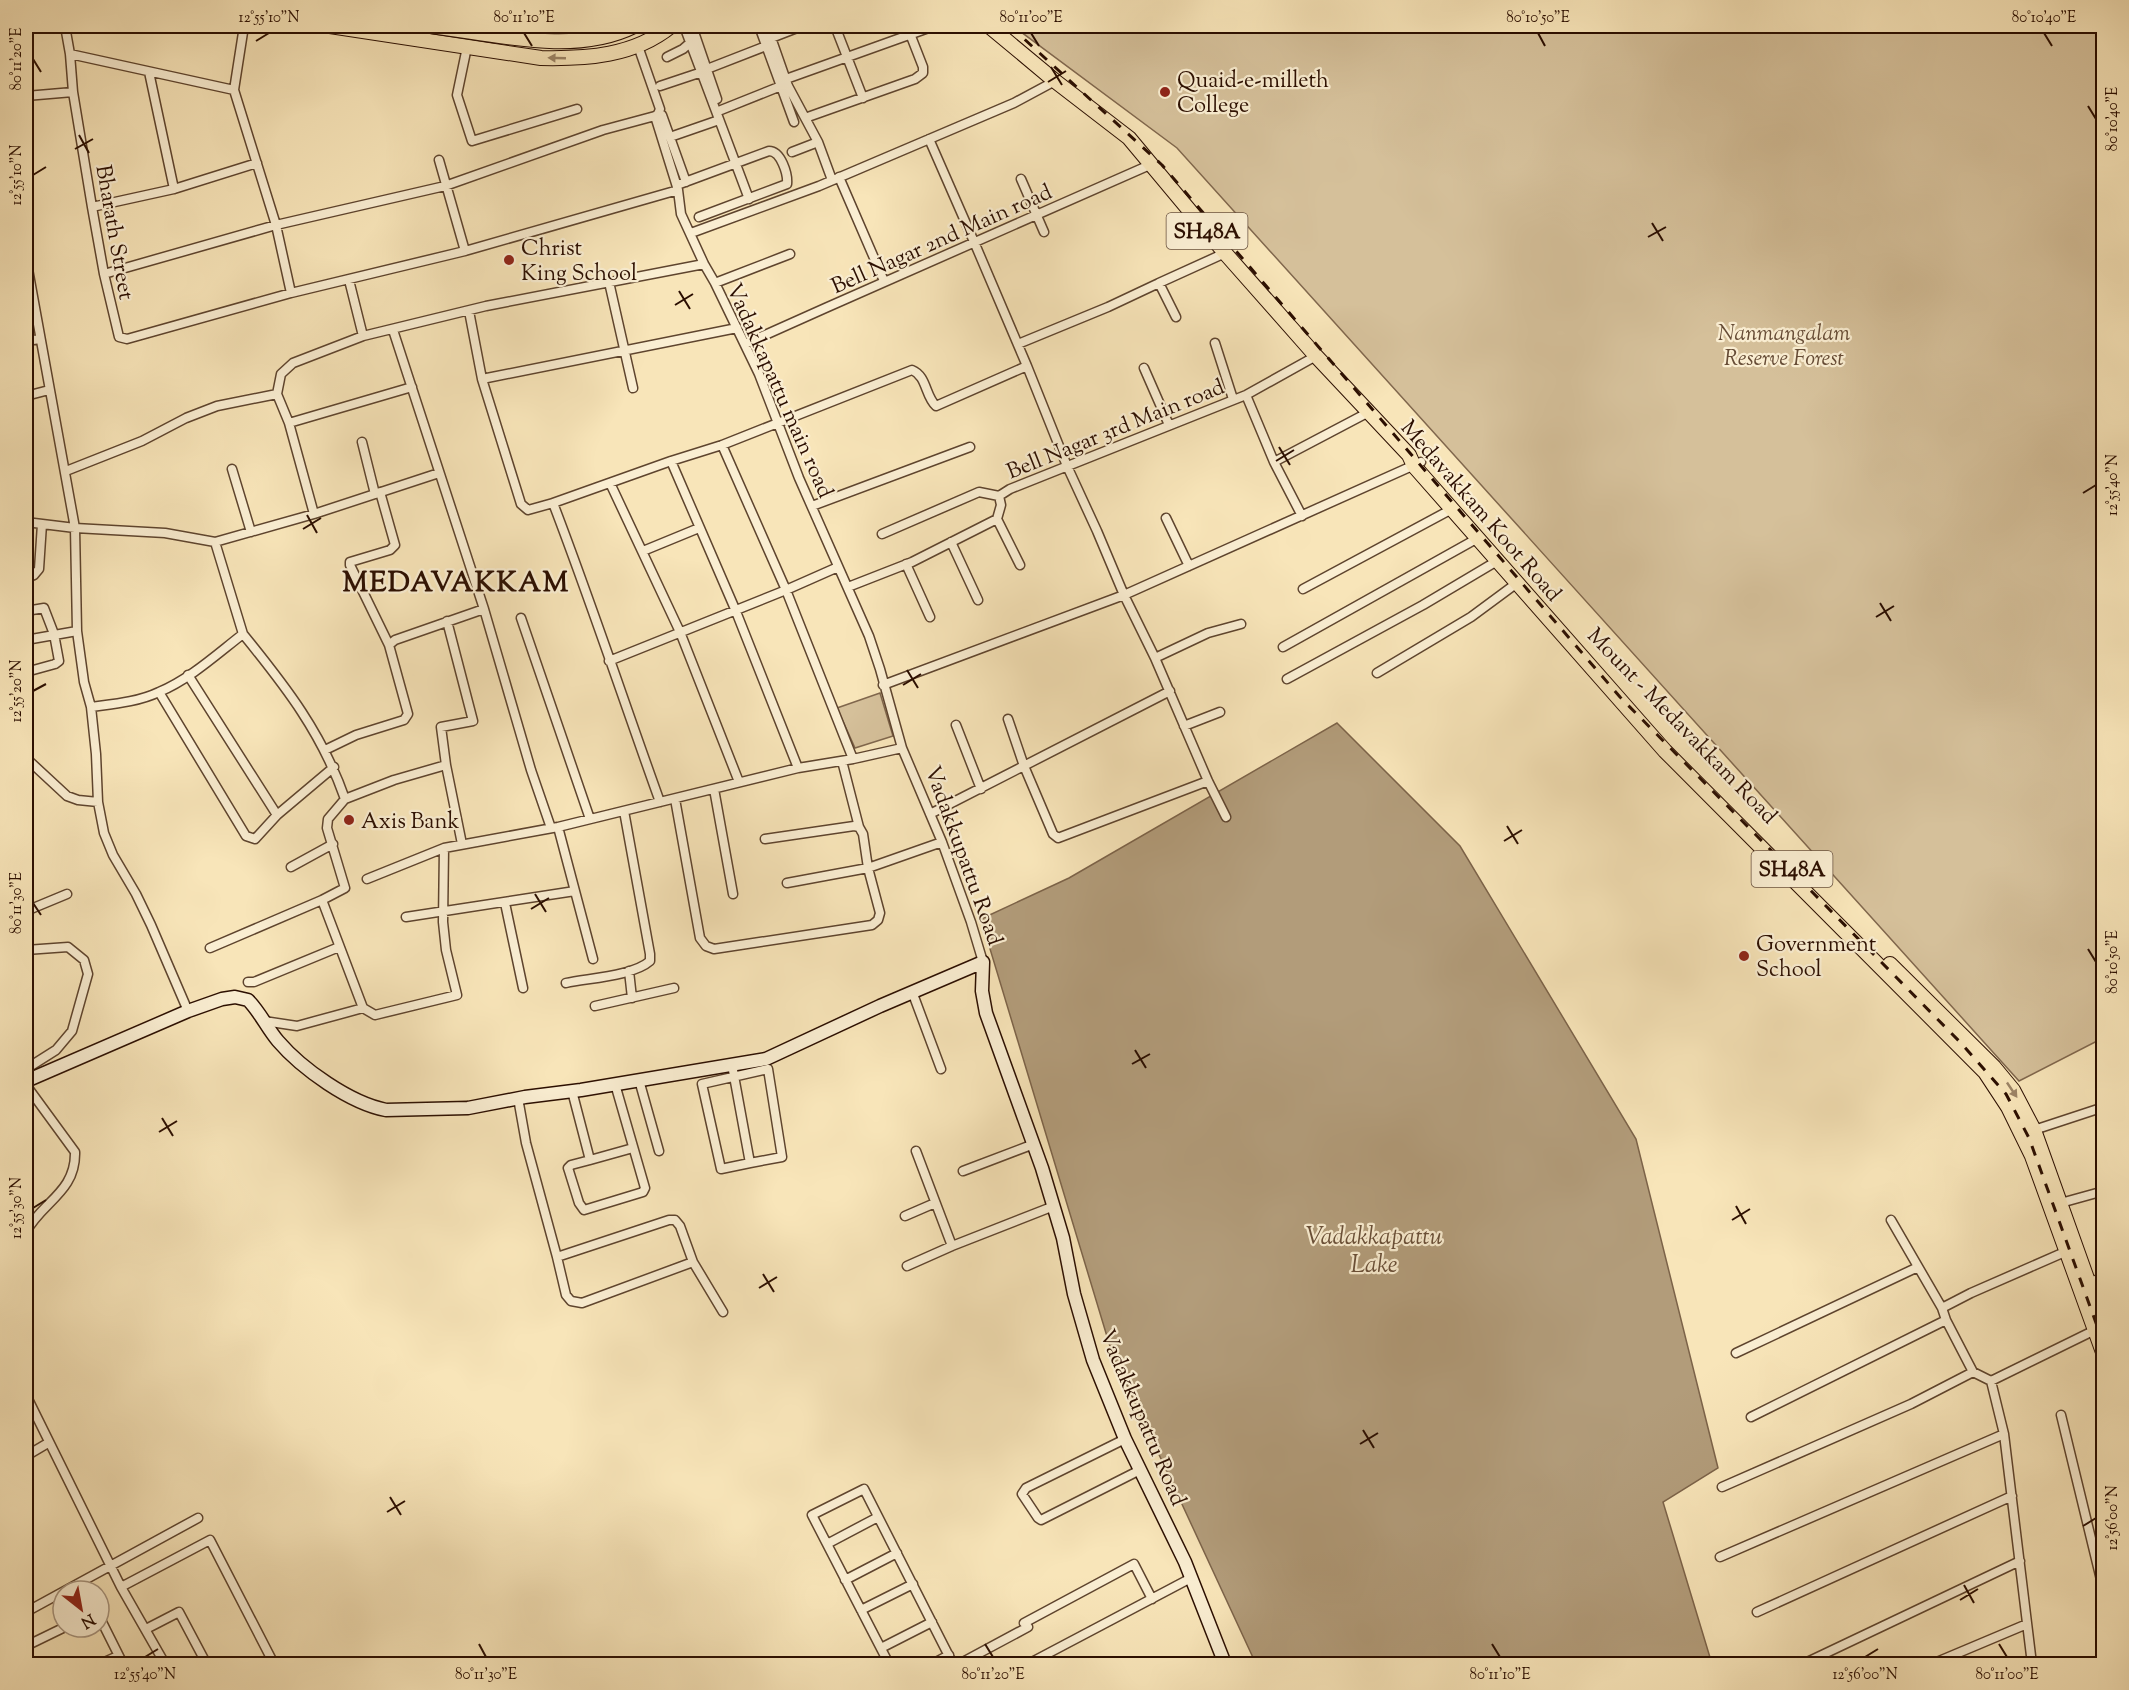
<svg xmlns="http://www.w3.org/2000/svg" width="2129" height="1690" font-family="'Sorts Mill Goudy',serif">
	<rect width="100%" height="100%" fill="#f8e5b9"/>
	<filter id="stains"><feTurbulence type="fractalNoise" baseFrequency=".00333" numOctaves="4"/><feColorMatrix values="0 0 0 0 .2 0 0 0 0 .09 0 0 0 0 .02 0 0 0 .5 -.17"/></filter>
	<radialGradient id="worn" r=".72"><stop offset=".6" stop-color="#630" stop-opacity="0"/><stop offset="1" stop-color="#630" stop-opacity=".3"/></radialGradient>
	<path fill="#d5c09a" stroke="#80674d" stroke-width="1.5" d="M1013,26H2103V1038L2019,1081L1177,148Z
		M880,693L893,736L855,748L837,708Z"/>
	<path fill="#b29c7a" stroke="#7c6349" stroke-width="1.5" d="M1337,723L1460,846L1636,1139L1718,1468L1663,1502L1712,1664H1256L1112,1353L981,919L1069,878Z"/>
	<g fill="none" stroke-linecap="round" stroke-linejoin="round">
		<defs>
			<path id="street" d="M65,26L70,54L73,92L92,207L104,274L119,337L127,339L291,293L465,251
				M244,26L234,90L276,225L291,293
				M684,26L749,199
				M692,26L717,99
				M759,26L794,122
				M767,26L788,86L818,142L832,180
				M835,26L863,98
				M771,38L802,26
				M638,46L660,109L658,114L655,116
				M467,47L457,95L472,141L577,109
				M70,54L234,90
				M667,57L683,49L691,42
				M707,69L766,46
				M149,72L174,189
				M786,79L934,26
				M660,86L702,72
				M26,96L73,92
				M721,110L781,86
				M662,115L686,182
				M655,116L678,190L681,214L704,264L715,283L759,374L799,478L869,636L880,669L902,748L942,842L971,922L983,962
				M805,118L915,79L923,73V67L907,26
				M670,137L719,120
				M792,152L818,142
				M439,160L465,251L678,190
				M839,177L884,281
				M1021,179L1044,232
				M677,185L769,151C781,151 788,174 787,184L699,217
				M92,207L174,189L257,163
				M691,233L819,186L1014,103L1055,81
				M26,258L75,528L77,631L84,682L91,707L96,754L98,802L104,833L113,855L136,894L151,925L188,1011
				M104,274L276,225L445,186L603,130L655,116
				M349,280L363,336
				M609,282L633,388
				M715,283L790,254
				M1159,283L1225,253
				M469,311L482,379L521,504L528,510L553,503L671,461L722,445L912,370C927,376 925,396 936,406L1027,366
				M393,330L484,609L531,770L551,828
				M26,341L40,339
				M1215,343L1233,399
				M745,344C880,283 1016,225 1152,164
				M1018,344L1108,307L1159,283L1176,317
				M1144,368L1169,425
				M482,379L737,328
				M1246,395L1274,462L1369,412
				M26,396L49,390
				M289,423L412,387
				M362,442L375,494
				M722,445L786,590L838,567
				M671,461L735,609L798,768
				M1274,462L1302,516
				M232,469L251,532
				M66,471L142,441L186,418L217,406L277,394
				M610,483L680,632L739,782
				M380,492L395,545L390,550L350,562V565L389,645
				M553,503C591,602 624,702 660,802
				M812,506L970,447
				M314,514L289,423L277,394L281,374L293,363L363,336L486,306L704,264
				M1166,518L1189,566
				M997,519L1020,565
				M26,522L75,528L165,533L215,542L314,514L439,473
				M882,534L979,492L999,496
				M951,542L978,600
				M643,551L699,528
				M906,564L930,617
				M26,578L34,575L39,569L42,524
				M848,587L912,562L997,519L1001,505L999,496L1010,489L1246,395L1316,356
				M1303,589L1452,509
				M26,611L44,608L54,634L59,661L55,664L26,672
				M521,618L590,819
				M447,621L473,721L441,727L446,765L462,844
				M243,634C286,687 322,733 345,799
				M26,640L77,631
				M1283,647L1478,538
				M1155,658L1208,633L1241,624
				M609,661L786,590L853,759
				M1377,673L1471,617L1517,583
				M188,675L277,815
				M1287,679L1423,605L1497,561
				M883,685L1124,595L1097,531L1067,466L1027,366L975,244L929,139
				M159,692L246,836L255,839L277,815L334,767
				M91,707C113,704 138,702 159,692C190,679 217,654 243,634L215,542
				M1008,719L1024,766L1053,834L1058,838L1208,781
				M956,725L981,789
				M1184,726L1220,712
				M325,750L356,735L404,720L408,714L389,645L395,640L484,609
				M26,758L67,796L78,800L98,802
				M842,761L859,827
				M714,789L733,894
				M675,799L700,938L706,946L714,949L872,925L878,920L880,913L868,868L863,834L859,827L854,826L765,839
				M930,814L1170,691
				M1226,817L1208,781L1155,658L1124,595L1421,462
				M558,827L593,959
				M291,867L333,844
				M367,879L444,848L558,827L798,768L853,759L902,748
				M787,883L868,868L942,842
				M322,900L363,1008L375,1015L457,995L446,950L443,922L444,848
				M505,903L523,988
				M26,911L67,894
				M406,917L575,891
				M210,948L322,900L345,888L327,828L328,819L345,799L394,780L446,765
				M26,950L68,947L84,960L88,974L72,1031L56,1050L26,1069
				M629,971L632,998
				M248,982H254L339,947
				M566,983C589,978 633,976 650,961V954L624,811
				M913,994L941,1069
				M595,1006L674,988
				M264,1021L297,1026L363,1008
				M732,1064L734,1076L750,1163L782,1157L768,1069L702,1084L721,1169L750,1163
				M639,1080L659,1151
				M26,1085L75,1152C76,1192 42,1202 26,1232
				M572,1091L590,1160L571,1165L568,1168L569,1171L579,1203L584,1210L643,1192L645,1188L615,1084
				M518,1098L526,1143L557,1257L669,1220H675L680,1226L693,1262L723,1312
				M2034,1130L2104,1107
				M916,1151L952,1246
				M590,1160L633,1148
				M963,1171L1034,1144
				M2057,1204L2104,1191
				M905,1216L935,1203
				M1891,1220L1942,1308L1946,1320L1973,1372L1991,1381L2004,1434L2032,1664
				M557,1257L566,1295L571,1301L582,1303L693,1262
				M907,1266L952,1246L1054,1206
				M2088,1282L2104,1278
				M1942,1308L1971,1293L2067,1251
				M1736,1353L1918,1267
				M1991,1381L2095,1330
				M26,1395L121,1587L165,1664
				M2061,1415L2104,1592
				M1751,1417L1946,1320
				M1125,1439L1026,1488L1022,1494L1038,1518L1041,1520L1140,1470
				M26,1456L48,1443
				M1722,1487L1911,1404L1973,1372
				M827,1544L878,1517
				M1720,1557L2004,1434
				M845,1580L897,1553
				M121,1587L210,1540L274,1664
				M861,1610L913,1584
				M26,1612L198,1518
				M1757,1612L2012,1496
				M99,1616L123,1664
				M146,1629L179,1612L205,1661
				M26,1646L65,1627
				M881,1648L932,1622
				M100,1664L118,1656
				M889,1664L812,1515L864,1489L953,1664
				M932,1664L949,1655
				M959,1664L1028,1627L1024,1623L1134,1564L1152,1599
				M1028,1664L1191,1578
				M1803,1664L2020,1561
				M1932,1664L2027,1624"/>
			<path id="secondary" d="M26,1081L188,1011L222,999L235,997L248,1000C260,1012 267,1028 278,1041C302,1069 350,1103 386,1110L468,1108L525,1097L581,1090L766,1059L880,1006L983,962L982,991L986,1013L1042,1168L1063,1238L1074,1294L1093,1360L1125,1439L1185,1562L1225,1664"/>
			<path id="primary" d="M330,26L541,58C587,59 634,56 671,26
				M546,26C563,28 580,31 596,26
				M989,26L1055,81L1129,138L1225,253L1316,356L1409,455L1414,466L1665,751L1985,1072L2008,1107L2032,1156L2104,1355
				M1890,964L1994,1067L2013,1090L2034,1130L2104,1326"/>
		</defs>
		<use href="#street" stroke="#5e442e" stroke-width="11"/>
		<use href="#secondary" stroke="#2b0e00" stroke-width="15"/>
		<use href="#primary" stroke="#2b0e00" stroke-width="16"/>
		<use href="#street" stroke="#faeed2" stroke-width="8"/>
		<use href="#secondary" stroke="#faeed2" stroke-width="12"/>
		<use href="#primary" stroke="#f8e5b9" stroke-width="14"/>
		<path stroke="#2b0e00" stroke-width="3" stroke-dasharray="10 10" stroke-linecap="butt" d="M1010,26L1162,165L1620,697L1961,1043L2006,1094L2029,1138L2104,1345"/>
		<defs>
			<path id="primary-bridge" d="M431,26C495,34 574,56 634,26"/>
		</defs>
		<use href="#primary-bridge" stroke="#2b0e00" stroke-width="16" stroke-linecap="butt"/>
		<use href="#primary-bridge" stroke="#f8e5b9" stroke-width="14"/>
	</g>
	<defs><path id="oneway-solid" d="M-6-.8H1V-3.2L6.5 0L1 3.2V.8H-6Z" transform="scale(1.5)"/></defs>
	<g fill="#9c8466">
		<use href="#oneway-solid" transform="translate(557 58) rotate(-178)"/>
		<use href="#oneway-solid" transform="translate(2012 1090) rotate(56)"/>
	</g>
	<path fill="none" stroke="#2b0e00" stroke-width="2" d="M524,33L532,46M1031,33L1039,46M1538,33L1545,46M2044,33L2052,46M256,41L269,33M33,59L41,72M1051,67L1062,85M1048,82L1066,71M2088,106L2096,119M79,135L89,153M75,149L93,139M33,175L46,167M1652,223L1663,241M1648,237L1666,227M679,291L690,309M675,305L693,294M1279,447L1290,465M1276,461L1294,450M2083,493L2096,485M307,515L317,533M303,529L321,518M1880,603L1891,621M1876,617L1894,606M907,670L918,688M903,685L921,674M33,691L46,684M1507,826L1518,844M1504,841L1522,830M535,894L546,912M33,903L41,915M531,909L549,898M2088,949L2096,962M1135,1050L1146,1068M1132,1064L1150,1054M162,1118L173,1136M159,1132L177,1121M1736,1206L1746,1224M33,1208L46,1200M1732,1220L1750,1209M763,1274L774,1292M759,1288L777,1277M1363,1430L1374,1448M1360,1444L1378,1433M390,1497L401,1515M387,1512L405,1501M2083,1526L2096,1518M1964,1585L1974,1603M1960,1600L1978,1589M479,1644L486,1657M985,1644L993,1657M1492,1644L1500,1657M1999,1644L2007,1657M145,1657L158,1649M1865,1657L1878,1649"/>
	<g fill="#8f2418" stroke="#faeed2" stroke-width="2">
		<circle cx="1165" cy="92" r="6"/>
		<circle cx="509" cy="260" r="6"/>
		<circle cx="349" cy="820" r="6"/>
		<circle cx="1744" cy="956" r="6"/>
	</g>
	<g text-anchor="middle" stroke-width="4.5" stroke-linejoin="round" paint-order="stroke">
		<g fill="#faeed2" stroke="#69513f" stroke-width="1.5">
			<rect x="1166.5" y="213" width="81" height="36" rx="4.5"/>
			<rect x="1751.5" y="851" width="81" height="36" rx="4.5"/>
		</g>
		<g font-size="21" font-weight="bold" fill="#2b0e00">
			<text x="1207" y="238">SH48A</text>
			<text x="1792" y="876">SH48A</text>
		</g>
		<g font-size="22" fill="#2b0e00" stroke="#faeed2" text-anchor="start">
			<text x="1177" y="87">Quaid-e-milleth<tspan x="1177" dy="25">College</tspan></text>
			<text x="521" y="255">Christ<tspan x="521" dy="25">King School</tspan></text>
			<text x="361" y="828">Axis Bank</text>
			<text x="1756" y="951">Government<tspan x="1756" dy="25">School</tspan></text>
		</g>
		<g font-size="22" fill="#2b0e00" stroke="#faeed2">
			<text transform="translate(116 232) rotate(80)" y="8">Bharath Street</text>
			<text transform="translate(941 238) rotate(-24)" y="8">Bell Nagar 2nd Main road</text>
			<text transform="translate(781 390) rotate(66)" y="8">Vadakkapattu main road</text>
			<text transform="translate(1115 428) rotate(-22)" y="8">Bell Nagar 3rd Main road</text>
			<text transform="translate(1482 510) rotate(49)" y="8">Medavakkam Koot Road</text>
			<text transform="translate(1683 725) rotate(46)" y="8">Mount - Medavakkam Road</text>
			<text transform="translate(965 855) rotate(70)" y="8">Vadakkupattu Road</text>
			<text transform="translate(1144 1417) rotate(67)" y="8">Vadakkupattu Road</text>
		</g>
		<g font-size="22" font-style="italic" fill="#664c36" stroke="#faeed2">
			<text x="1784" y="340">Nanmangalam<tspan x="1784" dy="25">Reserve Forest</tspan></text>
		</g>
		<g font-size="24" font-style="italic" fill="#684e37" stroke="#faeed2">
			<text x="1374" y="1244">Vadakkapattu<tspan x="1374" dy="28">Lake</tspan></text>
		</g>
		<g font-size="28" font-weight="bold" letter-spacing="1.5" fill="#2b0e00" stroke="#faeed2">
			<text x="456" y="591">MEDAVAKKAM</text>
		</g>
	</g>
	<rect width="2129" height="1690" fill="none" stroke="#f8e5b9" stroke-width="66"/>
	<g transform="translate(81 1609) rotate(149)"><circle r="28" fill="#faeed2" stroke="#a7947e" stroke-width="1.5"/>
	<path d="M0-4.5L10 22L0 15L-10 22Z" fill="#8f2418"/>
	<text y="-9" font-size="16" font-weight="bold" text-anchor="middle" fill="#2b0e00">N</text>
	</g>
	<rect x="33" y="33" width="2063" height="1624" fill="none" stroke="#2b0e00" stroke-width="2"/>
	<g font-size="15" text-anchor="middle" fill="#2b0e00">
		<text x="269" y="22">12°55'10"N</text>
		<text x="524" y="22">80°11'10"E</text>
		<text x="1031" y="22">80°11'00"E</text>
		<text x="1538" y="22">80°10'50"E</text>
		<text x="2044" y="22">80°10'40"E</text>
		<text transform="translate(16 59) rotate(-90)" y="5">80°11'20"E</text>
		<text transform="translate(2112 119) rotate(-90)" y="5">80°10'40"E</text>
		<text transform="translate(16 175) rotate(-90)" y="5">12°55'10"N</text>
		<text transform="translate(2112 485) rotate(-90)" y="5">12°55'40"N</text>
		<text transform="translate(16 691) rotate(-90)" y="5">12°55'20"N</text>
		<text transform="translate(16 903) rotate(-90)" y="5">80°11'30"E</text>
		<text transform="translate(2112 962) rotate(-90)" y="5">80°10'50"E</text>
		<text transform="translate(16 1208) rotate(-90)" y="5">12°55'30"N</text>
		<text transform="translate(2112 1518) rotate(-90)" y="5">12°56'00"N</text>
		<text x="145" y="1679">12°55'40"N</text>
		<text x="486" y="1679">80°11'30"E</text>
		<text x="993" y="1679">80°11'20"E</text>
		<text x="1500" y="1679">80°11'10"E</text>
		<text x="1865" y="1679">12°56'00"N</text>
		<text x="2007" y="1679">80°11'00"E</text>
	</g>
	<rect width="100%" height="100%" filter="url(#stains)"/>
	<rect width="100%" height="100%" fill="url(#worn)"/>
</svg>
